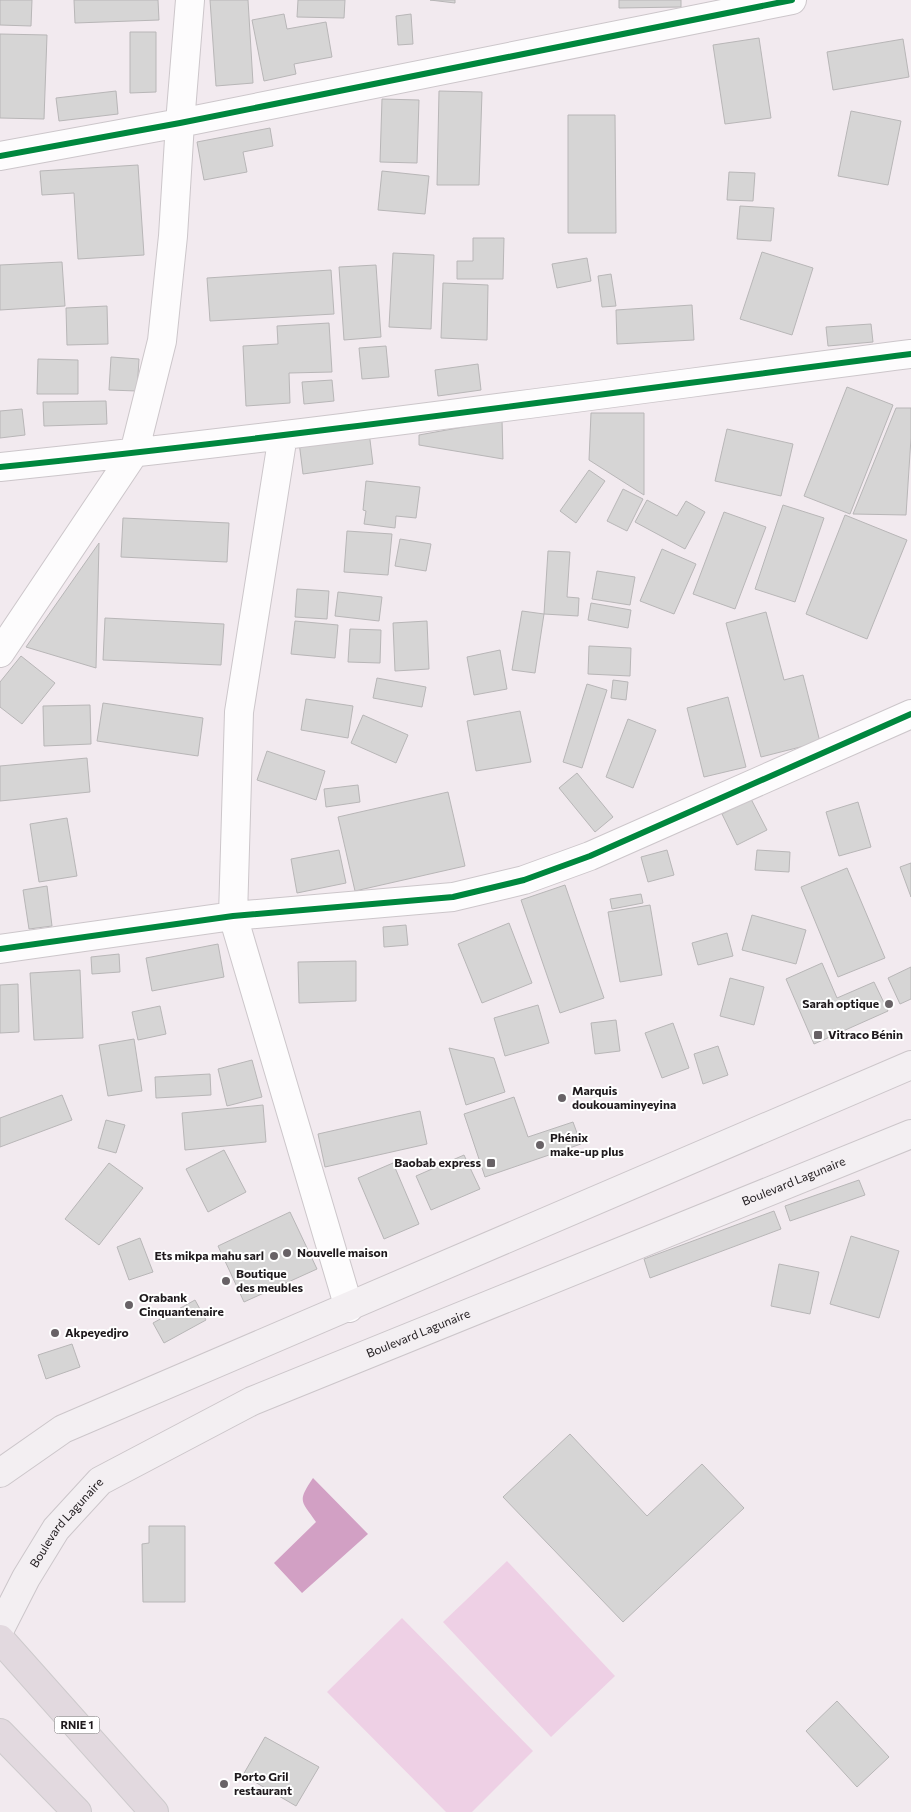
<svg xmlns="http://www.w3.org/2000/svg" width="911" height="1812" font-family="Commissioner,sans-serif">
	<rect width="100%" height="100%" fill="#f2eaef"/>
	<path fill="#eed0e5" d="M507,1561L615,1676L551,1737L443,1622Z
		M402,1618L533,1751L472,1812H446L327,1692Z"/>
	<path fill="#d2a0c4" d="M313,1478L368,1534L302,1593L274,1563L316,1522C301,1500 297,1502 313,1478Z"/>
	<path fill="#d6d5d5" stroke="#b8b6b7" d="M0,0H32L31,26L0,25Z
		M74,0H158L159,20L75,23Z
		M210,0H248L253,83L216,86Z
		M298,0H345L344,18L297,17Z
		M430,0H455V3Z
		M619,0H681V7L619,8Z
		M284,14L287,29L326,22L332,57L294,64L296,74L264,81L252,20Z
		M411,14L413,44L398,45L396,16Z
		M130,32H156V92L130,93Z
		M0,34L47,35L44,119L0,118Z
		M759,38L771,118L725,124L713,45Z
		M903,39L909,77L833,90L827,52Z
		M116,91L118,114L59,121L56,98Z
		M439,91L482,92L479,185H437Z
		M382,99L419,100L417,163L380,162Z
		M851,111L901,121L888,185L838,176Z
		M568,115H615L616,233H568Z
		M270,128L273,146L243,152L247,172L204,180L197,142Z
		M138,165L144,255L78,259L74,193L42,195L40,171Z
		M382,171L429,176L425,214L378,210Z
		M729,172L755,173L753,201L727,200Z
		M740,206L774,208L771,241L737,239Z
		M473,238H504L503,279H457V261H473Z
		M762,252L813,268L792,335L740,319Z
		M393,253L434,255L431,329L389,327Z
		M587,258L591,281L557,288L552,264Z
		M62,262L65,306L0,310V265Z
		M376,265L381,337L344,340L339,267Z
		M331,270L334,314L210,321L207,278Z
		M611,274L616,306L602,307L598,276Z
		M443,283L488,285L487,340L441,338Z
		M692,305L694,340L617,344L616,310Z
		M107,306L108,344L67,345L66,308Z
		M329,323L332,372L289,373L290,403L246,406L243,346L278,344L277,326Z
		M871,324L873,342L828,346L826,327Z
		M386,346L389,377L362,379L359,348Z
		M111,357L139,359L137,391L109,390Z
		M38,359L78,360V394H37Z
		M478,364L481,390L438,396L435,370Z
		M332,380L334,401L304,404L302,382Z
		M847,387L893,405L850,514L804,496Z
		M106,401L107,424L44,426L43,402Z
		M896,408H911V438L906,515L853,514Z
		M22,409L25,435L0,438V411Z
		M591,413H644V495L589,460Z
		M502,420L503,459L419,445V435Z
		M727,429L793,444L781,496L715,481Z
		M369,432L373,464L303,474L299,442Z
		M589,470L605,481L576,523L560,511Z
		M366,481L420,487L416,518L396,516L395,528L364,524L366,511L363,510Z
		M623,489L643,499L627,531L607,521Z
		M647,500L677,516L686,501L705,512L685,549L635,522Z
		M783,505L824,518L795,602L755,589Z
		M724,512L766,527L735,609L693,594Z
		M845,515L907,540L867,639L806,614Z
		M123,518L229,523L227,562L121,557Z
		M347,531L392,534L388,575L344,572Z
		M400,539L431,544L426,571L395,566Z
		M99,543L96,668L26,647Z
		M662,549L696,564L674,614L640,601Z
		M548,551L570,552L567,597L579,598L578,616L544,614Z
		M597,571L635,577L630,605L592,599Z
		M297,589L329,591L327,619L295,617Z
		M338,592L382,597L379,621L335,616Z
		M591,603L631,610L628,628L588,620Z
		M522,611L544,614L535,673L512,670Z
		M766,612L784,680L803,675L820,742L761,757L726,623Z
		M105,618L224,624L221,665L103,660Z
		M295,621L338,625L335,658L291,654Z
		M427,621L429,669L395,671L393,623Z
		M350,629L381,630L380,663L348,662Z
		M589,646L631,648L630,676L588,674Z
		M500,650L507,689L474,695L467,657Z
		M21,656L55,683L22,724L0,707V682Z
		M377,678L426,687L422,707L373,698Z
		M613,680L628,682L626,700L611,698Z
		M587,684L607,690L582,768L563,762Z
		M728,697L746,767L704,777L687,708Z
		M306,699L353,706L348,738L301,730Z
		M103,703L203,718L198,756L97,741Z
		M90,705L91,744L44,746L43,706Z
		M520,711L531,762L476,771L467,721Z
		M363,715L408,735L396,763L351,743Z
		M628,719L656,730L633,788L606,777Z
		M267,751L325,771L316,800L257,780Z
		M87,758L90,792L0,801V766Z
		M577,773L613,817L595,832L559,788Z
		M358,785L360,802L326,807L324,789Z
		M448,792L465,866L355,891L338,817Z
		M751,799L767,830L737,845L722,814Z
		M858,802L871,847L839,856L826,812Z
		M67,818L77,876L39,882L30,824Z
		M339,850L346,883L297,893L291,859Z
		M667,850L674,875L648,882L641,857Z
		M757,850L790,852L789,872L755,870Z
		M911,863V897L900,867Z
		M847,868L885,958L838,977L801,887Z
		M565,885L604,998L560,1013L521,900Z
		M47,886L52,926L29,929L23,890Z
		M641,894L643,903L612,909L610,899Z
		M650,905L662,975L620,982L608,912Z
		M752,915L806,930L796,964L742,950Z
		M509,923L532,983L482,1003L458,944Z
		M406,925L408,945L384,947L383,927Z
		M727,933L733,956L698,965L692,943Z
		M218,944L224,977L152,991L146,958Z
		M119,954L120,972L92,974L91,957Z
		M356,961V1001L299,1003L298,962Z
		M822,963L837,998L874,982L888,1011L814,1044L786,979Z
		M911,967V999L900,1004L888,978Z
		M80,970L83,1038L34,1040L30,973Z
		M730,978L764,987L754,1025L720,1016Z
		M18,984L19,1032L0,1033V985Z
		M538,1005L549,1043L505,1056L494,1018Z
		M160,1006L166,1034L138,1040L132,1012Z
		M616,1020L620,1051L595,1054L591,1023Z
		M673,1023L689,1068L662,1078L645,1033Z
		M134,1039L142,1091L108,1096L99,1045Z
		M718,1046L728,1075L703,1084L694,1054Z
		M449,1048L494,1058L505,1092L466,1105Z
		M252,1060L262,1097L227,1106L218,1069Z
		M210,1074L211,1095L156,1098L155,1077Z
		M62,1095L72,1120L0,1147V1118Z
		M514,1097L528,1137L573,1122L581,1144L485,1177L464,1114Z
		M263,1105L266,1142L185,1150L182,1113Z
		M420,1111L427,1144L325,1167L318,1134Z
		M106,1120L125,1125L116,1153L98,1148Z
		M224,1150L246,1192L208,1212L186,1169Z
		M464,1155L480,1189L431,1210L416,1176Z
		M109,1163L143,1188L99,1245L65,1219Z
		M393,1163L419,1224L384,1239L358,1178Z
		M859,1180L865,1195L790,1221L785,1206Z
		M774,1211L781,1229L650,1278L644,1259Z
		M290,1212L317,1269L244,1302L218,1246Z
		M851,1236L899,1251L879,1318L830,1304Z
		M140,1238L153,1272L129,1280L117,1247Z
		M779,1264L819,1272L810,1314L771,1306Z
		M195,1300L206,1320L164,1343L153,1323Z
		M72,1344L80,1367L46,1379L38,1355Z
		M570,1434L647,1516L702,1464L744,1508L623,1622L503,1497Z
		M149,1526H185V1602H143L142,1544L149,1543Z
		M837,1701L889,1757L857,1787L806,1731Z
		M265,1737L319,1767L296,1806L243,1775Z"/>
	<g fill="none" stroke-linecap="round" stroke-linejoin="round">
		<defs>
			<path id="minor" d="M0,156L180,123L792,0
				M283,435L239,712L233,916L349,1308
				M0,467C304,436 608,393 911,354
				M0,653L134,453L162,341L173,236L180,123L190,0
				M0,949L233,916L453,897L524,880L590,856L911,714"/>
			<g id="secondary">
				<path d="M0,1473L63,1429L911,1065"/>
				<path id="s1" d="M0,1629L26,1578L56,1529L100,1481L252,1401L911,1134"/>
			</g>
			<path id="trunk" d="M0,1639L154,1812
				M0,1733L77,1812"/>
		</defs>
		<use href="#minor" stroke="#ccc6ca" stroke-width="30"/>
		<use href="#secondary" stroke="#ccc6ca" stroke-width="30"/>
		<use href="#trunk" stroke="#cdcacc" stroke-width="30"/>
		<use href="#minor" stroke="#fdfcfd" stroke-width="28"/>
		<use href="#secondary" stroke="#f3eff2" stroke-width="28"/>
		<use href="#trunk" stroke="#e2d9df" stroke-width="28"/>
		<defs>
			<path id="cycleway" d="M0,156L180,123L792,0
				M0,467C304,436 608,393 911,354
				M0,949L233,916L453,897L524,880L590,856L911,714"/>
		</defs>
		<use href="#cycleway" stroke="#fff" stroke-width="9"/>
		<use href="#cycleway" stroke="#00873e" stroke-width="6"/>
	</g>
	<g fill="#686266" stroke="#fff" stroke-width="2">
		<circle cx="889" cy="1004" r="5"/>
		<rect x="813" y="1030" width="10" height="10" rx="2.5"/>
		<circle cx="562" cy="1098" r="5"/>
		<circle cx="540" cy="1145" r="5"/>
		<rect x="486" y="1158" width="10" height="10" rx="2.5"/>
		<circle cx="287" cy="1253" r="5"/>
		<circle cx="274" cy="1256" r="5"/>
		<circle cx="226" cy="1281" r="5"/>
		<circle cx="129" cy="1305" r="5"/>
		<circle cx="55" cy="1333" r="5"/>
		<circle cx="224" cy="1784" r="5"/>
	</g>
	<g text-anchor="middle" stroke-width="4" stroke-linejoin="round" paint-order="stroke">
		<rect fill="#fff" stroke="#625e60" stroke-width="1" x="54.5" y="1716.5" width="45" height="17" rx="4"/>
		<g font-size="11" font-weight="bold" fill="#1e191c">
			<text x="77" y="1729">RNIE 1</text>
		</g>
		<g font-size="12" font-weight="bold" fill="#1e191c" stroke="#fff" text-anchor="start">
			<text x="879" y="1008" text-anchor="end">Sarah optique</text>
			<text x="828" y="1039">Vitraco Bénin</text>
			<text x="572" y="1095">Marquis<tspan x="572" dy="14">doukouaminyeyina</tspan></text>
			<text x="550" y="1142">Phénix<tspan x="550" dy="14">make-up plus</tspan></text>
			<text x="481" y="1167" text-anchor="end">Baobab express</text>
			<text x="297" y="1257">Nouvelle maison</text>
			<text x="264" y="1260" text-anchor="end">Ets mikpa mahu sarl</text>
			<text x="236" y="1278">Boutique<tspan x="236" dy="14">des meubles</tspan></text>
			<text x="139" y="1302">Orabank<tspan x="139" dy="14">Cinquantenaire</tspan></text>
			<text x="65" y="1337">Akpeyedjro</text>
			<text x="234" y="1781">Porto Gril<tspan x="234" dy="14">restaurant</tspan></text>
		</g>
		<g font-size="12" fill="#1e191c" stroke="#fff">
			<text dy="4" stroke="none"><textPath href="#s1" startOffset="936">Boulevard Lagunaire</textPath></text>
			<text dy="4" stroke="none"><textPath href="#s1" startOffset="531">Boulevard Lagunaire</textPath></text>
			<text dy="4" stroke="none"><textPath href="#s1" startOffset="126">Boulevard Lagunaire</textPath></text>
		</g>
	</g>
</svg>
